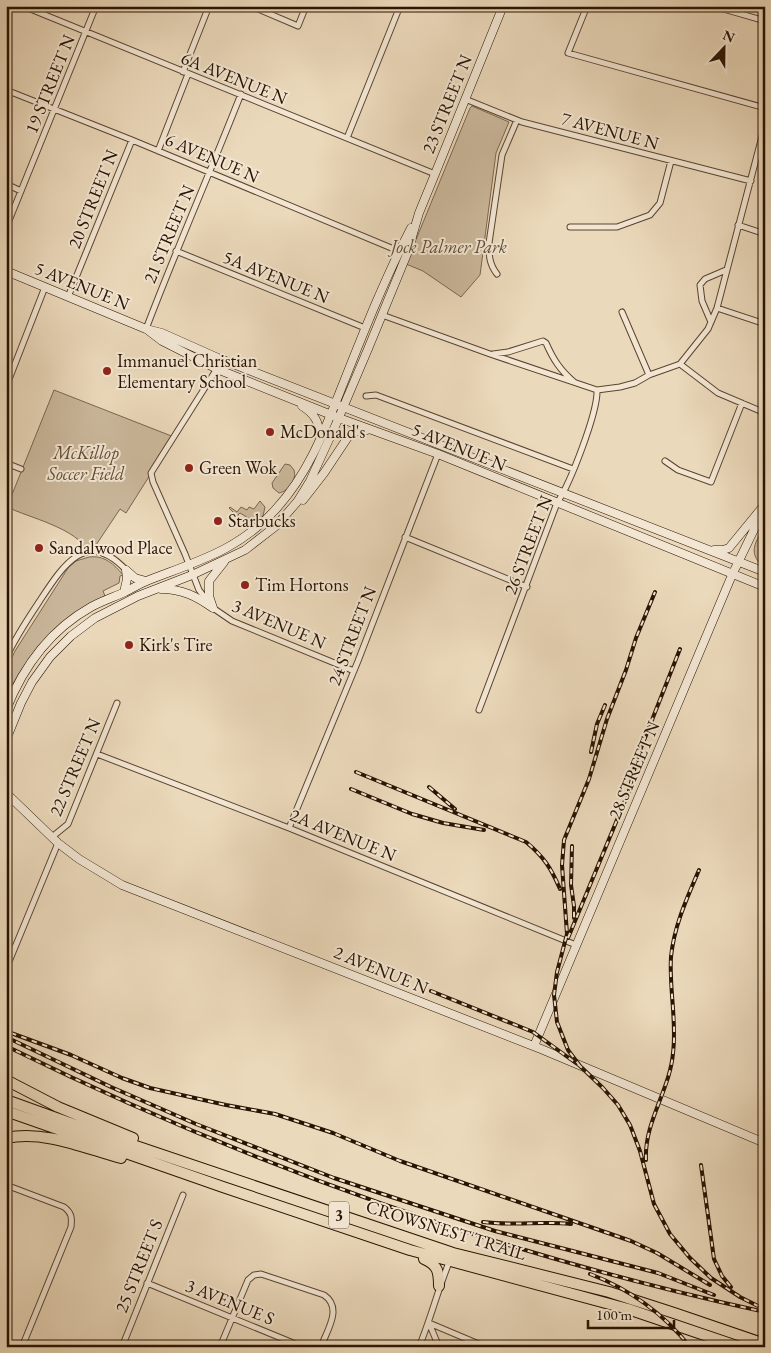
<svg xmlns="http://www.w3.org/2000/svg" width="771" height="1353" font-family="'EB Garamond',serif">
	<rect width="100%" height="100%" fill="#ebd9bb"/>
	<filter id="stains"><feTurbulence type="fractalNoise" baseFrequency=".004" numOctaves="4"/><feColorMatrix values="0 0 0 0 .2 0 0 0 0 .09 0 0 0 0 .02 0 0 0 .5 -.17"/></filter>
	<radialGradient id="worn" r=".72"><stop offset=".6" stop-color="#630" stop-opacity="0"/><stop offset="1" stop-color="#630" stop-opacity=".3"/></radialGradient>
	<path fill="#cab79b" stroke="#7a654e" d="M472,106L509,122L496,153L480,275L461,297L423,271L406,264L470,108Z
		M54,390L174,437L126,513L120,509L92,551L87,552C80,529 27,517 7,507Z
		M285,464L290,465L294,470C297,479 289,491 279,493L273,488L272,483Z
		M260,501L265,507L263,516L251,527L250,519L240,513L238,515L240,519L239,524L237,523L236,515L229,508L230,507L237,512L241,507L247,510L249,507L254,509Z
		M765,525V568C746,553 756,542 765,525Z
		M89,557C104,555 114,564 123,575L120,576L119,583L103,591L105,596C60,617 28,652 6,697V670L15,651L68,568L76,561Z"/>
	<g fill="none" stroke-linecap="round" stroke-linejoin="round">
		<defs>
			<path id="street" d="M23,6L435,174
				M251,6L298,26L306,6
				M587,6L568,53L765,108
				M713,6L765,21
				M183,72L209,6
				M6,90L132,140L401,252
				M465,99L522,122L751,181
				M347,138L400,6
				M158,151L188,74
				M6,184L21,191
				M738,225L765,234
				M570,227H617L650,215L660,203L671,161
				M6,228L96,6
				M176,251L365,328
				M497,274C489,264 489,255 489,243L502,155L517,120
				M68,297L132,140
				M717,308L765,324
				M622,312L649,375
				M382,315L490,354L597,390L620,387L635,383L649,375L680,364
				M711,322L702,301L700,285L705,279L726,270
				M146,329C176,250 210,173 241,94
				M493,354L508,352L543,341L546,343C553,359 560,370 574,382
				M223,359L151,473L153,482L185,554L199,590L213,608L232,621L354,671
				M680,364L708,329L717,308L765,125
				M680,364L718,393L765,413
				M6,387L45,287
				M366,396L376,395L573,469
				M665,461L678,470L711,482L742,403
				M6,463L21,469
				M405,537L527,587
				M6,658C15,638 27,620 39,602C62,567 86,527 126,570
				M479,710L557,503C570,484 598,412 597,390
				M97,754L289,828L576,945
				M289,828L358,661L438,454
				M52,837L68,824L117,703
				M6,969L58,843
				M6,1185L64,1207C72,1213 72,1218 71,1227L22,1347
				M147,1283L303,1347
				M429,1323L486,1347
				M429,1323L439,1347
				M122,1347L183,1195
				M220,1347L248,1280L254,1275L261,1274L324,1295C343,1308 327,1330 321,1347
				M419,1347C431,1318 438,1289 450,1260"/>
			<path id="secondary" d="M6,271L146,329L162,333L218,358L765,572
				M149,331L162,341L217,369L339,418L438,454L765,587
				M302,406C315,414 319,422 320,437
				M303,500L324,473L348,437L357,431L367,430
				M714,550H723L729,548L761,509
				M126,570L135,578L146,581
				M161,589C182,589 196,596 213,608
				M124,592L127,579L126,570
				M213,608L209,596V581L224,562
				M6,710C23,667 50,630 91,607C102,601 114,597 125,592C133,588 141,583 149,580C198,561 239,550 276,509C309,473 325,429 343,384C364,331 385,278 411,228
				M6,740L21,703L32,682L50,657L71,636L95,618L138,596L192,575L245,550L276,526L297,502L310,481L337,422L368,349L407,254L419,213L435,174L503,6
				M6,793L58,843L79,859L122,885L541,1049L765,1143
				M534,1046L732,575L765,507"/>
			<path id="highway" d="M6,1080L58,1107L133,1138
				M6,1100L106,1136L453,1253L609,1292L674,1313L765,1344
				M6,1111L223,1187L410,1250L628,1309L740,1347
				M6,1138C45,1130 84,1148 121,1158
				M424,1259C438,1265 439,1272 439,1286"/>
		</defs>
		<use href="#street" stroke="#5a442f" stroke-width="7"/>
		<use href="#secondary" stroke="#291300" stroke-width="9"/>
		<use href="#highway" stroke="#291300" stroke-width="12"/>
		<use href="#street" stroke="#f2e6d3" stroke-width="5"/>
		<use href="#secondary" stroke="#f2e6d3" stroke-width="8"/>
		<use href="#highway" stroke="#ebd9bb" stroke-width="10"/>
		<defs>
			<path id="rail" d="M591,752L597,724L605,705
				M356,772L526,842C544,857 551,868 560,889
				M429,787L455,809
				M351,789L412,814L443,823L484,830
				M572,846L571,885L574,906V918
				M568,938L629,791L637,758L680,649
				M431,991L533,1032L580,1066L603,1088L618,1105L630,1125L640,1151L654,1204L670,1234L690,1258L711,1278L740,1297L758,1306
				M11,1033L71,1055L122,1078L150,1088L226,1105L275,1114L333,1133L400,1161L631,1241L657,1253L710,1285
				M6,1037L111,1087L196,1124L334,1178L495,1231L658,1273L714,1295
				M6,1046C247,1164 502,1255 765,1312
				M580,1066L568,1050L557,1022L554,995L557,972L567,934L562,865L564,840L589,779L607,719L626,670L636,638L655,592
				M646,1160C644,1122 670,1090 673,1053C677,1021 669,989 671,957C674,926 687,898 699,870
				M701,1165L714,1259L722,1276L731,1287
				M483,1222C513,1226 542,1221 571,1224
				M590,1274C629,1289 664,1314 690,1347"/>
		</defs>
		<use href="#rail" stroke="#291300" stroke-width="4"/>
		<use href="#rail" stroke="#f2e6d3" stroke-width="2" stroke-dasharray="5.5" stroke-linecap="butt"/>
	</g>
	<g fill="#8f2418" stroke="#f2e6d3" stroke-width="2">
		<circle cx="107" cy="371" r="5"/>
		<circle cx="270" cy="432" r="5"/>
		<circle cx="189" cy="468" r="5"/>
		<circle cx="218" cy="521" r="5"/>
		<circle cx="39" cy="548" r="5"/>
		<circle cx="245" cy="585" r="5"/>
		<circle cx="129" cy="645" r="5"/>
	</g>
	<g text-anchor="middle" stroke-width="4" stroke-linejoin="round" paint-order="stroke">
		<rect fill="#f2e6d3" stroke="#65523f" stroke-width="1" x="329" y="1201.5" width="20" height="27" rx="4"/>
		<g font-size="16" font-weight="bold" fill="#291300">
			<text x="339" y="1221">3</text>
		</g>
		<g font-size="18" fill="#291300" stroke="#f2e6d3">
			<text transform="translate(234 78) rotate(22)" y="6">6A AVENUE N</text>
			<text transform="translate(50 84) rotate(-68)" y="6">19 STREET N</text>
			<text transform="translate(447 104) rotate(-68)" y="6">23 STREET N</text>
			<text transform="translate(610 131) rotate(15)" y="6">7 AVENUE N</text>
			<text transform="translate(212 158) rotate(23)" y="6">6 AVENUE N</text>
			<text transform="translate(93 199) rotate(-68)" y="6">20 STREET N</text>
			<text transform="translate(169 234) rotate(-67)" y="6">21 STREET N</text>
			<text transform="translate(276 277) rotate(22)" y="6">5A AVENUE N</text>
			<text transform="translate(82 286) rotate(22)" y="6">5 AVENUE N</text>
			<text transform="translate(459 447) rotate(22)" y="6">5 AVENUE N</text>
			<text transform="translate(528 545) rotate(-69)" y="6">26 STREET N</text>
			<text transform="translate(279 624) rotate(23)" y="6">3 AVENUE N</text>
			<text transform="translate(352 636) rotate(-69)" y="6">24 STREET N</text>
			<text transform="translate(75 767) rotate(-67)" y="6">22 STREET N</text>
			<text transform="translate(634 770) rotate(-67)" y="6">28 STREET N</text>
			<text transform="translate(343 835) rotate(22)" y="6">2A AVENUE N</text>
			<text transform="translate(381 970) rotate(22)" y="6">2 AVENUE N</text>
			<text transform="translate(446 1230) rotate(17)" y="6">CROWSNEST TRAIL</text>
			<text transform="translate(139 1266) rotate(-68)" y="6">25 STREET S</text>
			<text transform="translate(230 1302) rotate(22)" y="6">3 AVENUE S</text>
		</g>
		<g font-size="18" font-style="italic" fill="#614c36" stroke="#f2e6d3">
			<text x="449" y="253">Jock Palmer Park</text>
			<text x="86" y="459">McKillop<tspan x="86" dy="21">Soccer Field</tspan></text>
		</g>
		<g font-size="18" fill="#291300" stroke="#f2e6d3" text-anchor="start">
			<text x="117" y="367">Immanuel Christian<tspan x="117" dy="21">Elementary School</tspan></text>
			<text x="280" y="438">McDonald's</text>
			<text x="199" y="474">Green Wok</text>
			<text x="228" y="527">Starbucks</text>
			<text x="49" y="554">Sandalwood Place</text>
			<text x="255" y="591">Tim Hortons</text>
			<text x="139" y="651">Kirk's Tire</text>
		</g>
	</g>
	<rect width="771" height="1353" fill="none" stroke="#ebd9bb" stroke-width="25"/>
	<rect x="8" y="8" width="756" height="1338" fill="none" stroke="#291300" stroke-width="2.5"/>
	<rect x="12" y="12" width="746" height="1328" fill="none" stroke="#291300"/>
	<g transform="translate(724 48) rotate(22)" stroke="#f2e6d3" stroke-width="4" paint-order="stroke">
	<path d="M0-4L9 19L0 12L-9 19Z" fill="#291300"/>
	<text y="-8" font-size="14" font-weight="bold" text-anchor="middle" fill="#291300">N</text>
	</g>
	<path d="M588 1320v8h86v-8" fill="none" stroke="#291300" stroke-width="2.5"/>
	<text x="596" y="1320" font-size="15" fill="#291300" stroke="#f2e6d3" stroke-width="4" paint-order="stroke">100 m</text>
	<rect width="100%" height="100%" filter="url(#stains)"/>
	<rect width="100%" height="100%" fill="url(#worn)"/>
</svg>
